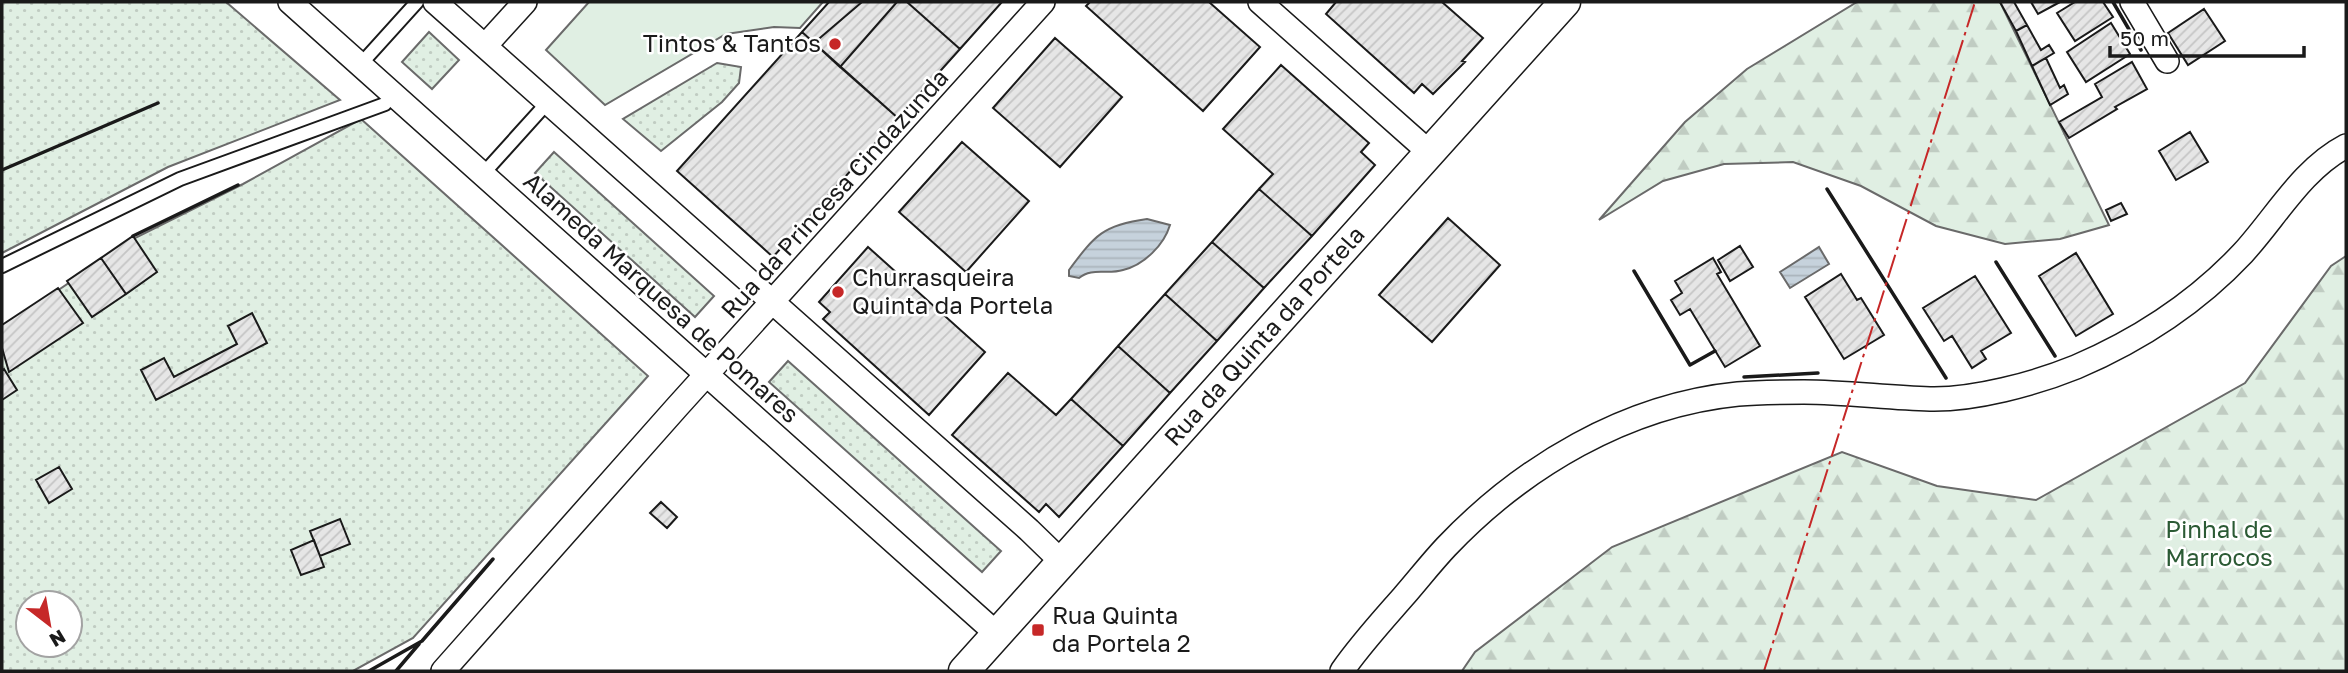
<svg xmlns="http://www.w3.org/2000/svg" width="2348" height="673" font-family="'Golos Text',sans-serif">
	<defs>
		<pattern id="grass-dots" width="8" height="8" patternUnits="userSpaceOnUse" patternTransform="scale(1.75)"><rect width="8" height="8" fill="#e0efe3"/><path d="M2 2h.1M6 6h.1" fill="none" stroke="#c0ccc2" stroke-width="1.8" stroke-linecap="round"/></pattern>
		<pattern id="forest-firs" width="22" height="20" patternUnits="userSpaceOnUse" patternTransform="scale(1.75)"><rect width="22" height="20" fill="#e0efe3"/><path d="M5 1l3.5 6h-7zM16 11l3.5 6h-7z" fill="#c0ccc2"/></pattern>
		<pattern id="water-rules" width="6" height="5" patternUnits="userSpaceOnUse" patternTransform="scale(1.75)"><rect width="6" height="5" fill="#c6d2dc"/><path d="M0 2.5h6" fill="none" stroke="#aab4bc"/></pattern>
		<pattern id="building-hatch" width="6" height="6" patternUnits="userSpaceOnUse" patternTransform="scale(1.75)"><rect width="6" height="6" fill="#e6e6e6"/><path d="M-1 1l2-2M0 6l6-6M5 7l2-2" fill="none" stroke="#c5c5c5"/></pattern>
	</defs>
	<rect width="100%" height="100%" fill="#fff"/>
	<path fill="url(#grass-dots)" stroke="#6a6a6a" stroke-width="2" fill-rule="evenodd" d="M2,2H226L340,100L168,167L2,253Z
		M429,32L459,60L432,89L402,62Z
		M717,63L741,67L739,83L722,102L661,151L623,119Z
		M361,119L648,376L413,638L353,671H2V328L137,237L243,184ZM28,603H70V645H28Z
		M554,152L714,296L695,317L535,173Z
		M788,361L1001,551L982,572L769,382Z"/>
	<path fill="url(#forest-firs)" stroke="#6a6a6a" stroke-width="2" d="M1857,2H2000L2109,225L2060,239L2005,244L1936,226L1861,186L1793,162L1724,164L1663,181L1599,220L1685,122L1747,69Z
		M2346,256V671H1462L1475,652L1612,547L1842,452L1937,486L2036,500L2245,383L2331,266Z"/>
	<path fill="#e0efe3" stroke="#6a6a6a" stroke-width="2" d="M589,2H823L800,28L774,27L726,34L605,105L546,50Z"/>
	<path fill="url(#water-rules)" stroke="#6a6a6a" stroke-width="2" d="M1147,219L1170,225C1164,245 1144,265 1123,270C1107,275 1092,267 1079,278L1069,276V270C1095,235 1103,225 1147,219Z
		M1819,247L1829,264L1790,288L1780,272Z"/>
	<path fill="url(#building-hatch)" stroke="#1a1a1a" stroke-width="2" d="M829,2H862L814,43L802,32Z
		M862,2H897L840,67L814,43Z
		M897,2H907L960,49L898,118L840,67Z
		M907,2H1002L960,49Z
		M1090,2H1209L1260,47L1203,111L1086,6Z
		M1336,2H1442L1483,38L1462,61L1465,62L1433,94L1422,84L1414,93L1326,14Z
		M2000,2H2014L2027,25L2016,31Z
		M2031,2H2060L2038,14Z
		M2075,2H2103L2113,17L2075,41L2057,13Z
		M2204,9L2225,41L2188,65L2168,33Z
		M2111,23L2130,54L2086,82L2067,52Z
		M2027,25L2041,50L2049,45L2054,53L2032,66L2016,31Z
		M802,32L898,118L773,257L677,171Z
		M1055,38L1122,97L1060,167L993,108Z
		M2046,58L2060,88L2064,85L2068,94L2050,105L2032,66Z
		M2132,62L2147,89L2115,107L2117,109L2069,138L2059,122L2102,97L2095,84Z
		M1281,65L1369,143L1361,152L1375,165L1312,236L1259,189L1273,174L1223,129Z
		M2190,132L2208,162L2176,180L2159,151Z
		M962,142L1029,201L966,272L899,212Z
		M1259,189L1312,236L1264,288L1212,242Z
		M2121,203L2127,214L2111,221L2106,210Z
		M1448,218L1500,265L1432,342L1379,295Z
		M133,236L157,272L126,294L101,258Z
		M1212,242L1264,288L1217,341L1165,294Z
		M1740,246L1753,267L1730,281L1718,260Z
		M868,247L985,352L929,415L823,319L830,312L819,302Z
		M2076,253L2113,314L2076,336L2039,276Z
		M101,258L126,294L92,317L67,281Z
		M1713,258L1721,272L1717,274L1760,346L1725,367L1690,309L1680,315L1671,300L1682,293L1675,281Z
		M1841,274L1857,300L1861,298L1884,335L1844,359L1805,297Z
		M1975,276L2011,333L1981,351L1986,359L1972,368L1952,336L1944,341L1923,308Z
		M58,288L83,323L9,372L2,348V325Z
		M1165,294L1217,341L1170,393L1118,346Z
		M252,313L267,343L156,400L141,370L164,358L174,377L237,344L228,326Z
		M1118,346L1170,393L1123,446L1071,399Z
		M4,369L17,390L2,400V371Z
		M1008,373L1056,415L1071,399L1123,446L1059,517L1046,504L1039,512L952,435Z
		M59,467L72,489L49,503L36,480Z
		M661,502L677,517L667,528L650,513Z
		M340,519L350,544L320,556L310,531Z
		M314,540L324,567L301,575L291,550Z"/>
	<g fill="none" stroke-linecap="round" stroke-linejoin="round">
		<defs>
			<path id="service" d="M360,65L417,2
				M483,174L548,102
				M2,266L180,179L385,104L393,94"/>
			<path id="minor" d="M290,2L997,634
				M435,2L1029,530L1062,562
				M1260,2L1429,152
				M2132,2L2167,61
				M485,46L525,2
				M443,671L677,407L1043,2
				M1342,671C1360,645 1382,621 1403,597C1417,581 1431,563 1446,547C1522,467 1626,405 1738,394C1759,392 1782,392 1804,392C1846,392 1888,398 1930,399C1974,400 2034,384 2076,367C2139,340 2196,303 2243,253C2276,217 2302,169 2346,146"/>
			<g id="tertiary">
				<path id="s1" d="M964,671L1565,2"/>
			</g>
		</defs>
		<use href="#service" stroke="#1a1a1a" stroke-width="16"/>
		<use href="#minor" stroke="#1a1a1a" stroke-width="26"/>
		<use href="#tertiary" stroke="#1a1a1a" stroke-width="33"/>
		<use href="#service" stroke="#fff" stroke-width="12"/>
		<use href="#minor" stroke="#fff" stroke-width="23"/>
		<use href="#tertiary" stroke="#fff" stroke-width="30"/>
		<path stroke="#1a1a1a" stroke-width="3.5" d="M2113,2L2141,50
			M2,170L158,103
			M1827,189L1946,378
			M133,236L238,185
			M1996,262L2055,356
			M1634,271L1690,365L1715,351
			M1744,377L1818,373
			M369,671L422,641L493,559
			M396,671L419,644"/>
		<path stroke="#c62828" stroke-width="2" stroke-dasharray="24 5 3.5 5" stroke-linecap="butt" d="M1764,671L1975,2"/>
	</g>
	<g fill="#c62828" stroke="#fff" stroke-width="2.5">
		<circle cx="835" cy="44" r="7"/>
		<circle cx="838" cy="292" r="7"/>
		<rect x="1031" y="623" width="14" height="14" rx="3.5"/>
	</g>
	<g text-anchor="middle" stroke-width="5" stroke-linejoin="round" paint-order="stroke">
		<g font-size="24" fill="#1a1a1a" stroke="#fff" text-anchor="start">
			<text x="821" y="52" text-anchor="end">Tintos &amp; Tantos</text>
			<text x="852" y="286">Churrasqueira<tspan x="852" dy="28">Quinta da Portela</tspan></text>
			<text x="1052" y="624">Rua Quinta<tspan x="1052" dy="28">da Portela 2</tspan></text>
		</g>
		<g font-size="24" fill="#1a1a1a" stroke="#fff">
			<text transform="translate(835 194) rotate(-48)" y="8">Rua da Princesa Cindazunda</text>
			<text transform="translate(661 298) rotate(42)" y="8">Alameda Marquesa de Pomares</text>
			<text dy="8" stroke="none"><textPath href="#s1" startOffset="450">Rua da Quinta da Portela</textPath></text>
		</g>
		<g font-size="24" fill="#2b5a34" stroke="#fff">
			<text x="2219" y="538">Pinhal de<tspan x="2219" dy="28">Marrocos</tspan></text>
		</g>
	</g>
	<rect width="2348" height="673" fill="none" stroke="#1a1a1a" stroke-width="7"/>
	<g transform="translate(49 624) rotate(149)"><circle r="33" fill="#ffffff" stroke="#a3a3a3" stroke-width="2"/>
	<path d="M0-5L12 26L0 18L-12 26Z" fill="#c62828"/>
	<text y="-10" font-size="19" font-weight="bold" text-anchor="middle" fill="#1a1a1a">N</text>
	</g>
	<path d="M2110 46v10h194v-10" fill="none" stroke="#1a1a1a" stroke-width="3.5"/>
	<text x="2120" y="46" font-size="21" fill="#1a1a1a" stroke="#ffffff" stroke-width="5" paint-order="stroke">50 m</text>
</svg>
